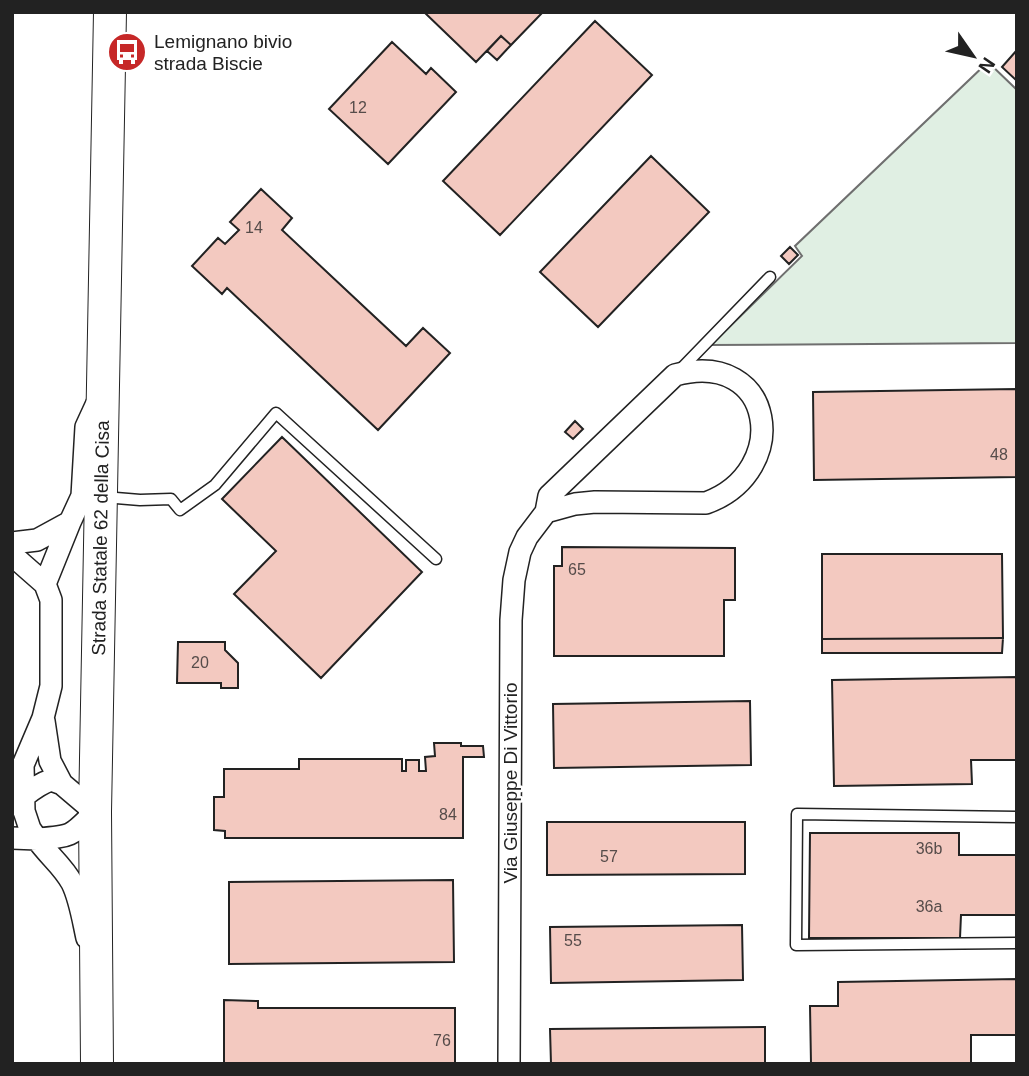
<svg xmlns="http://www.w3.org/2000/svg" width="1029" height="1076" font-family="Arial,sans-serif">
	<rect width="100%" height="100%" fill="#fff"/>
	<path fill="#e0efe3" stroke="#6f6f6f" stroke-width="2" d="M988,62L1017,90V343L711,345L802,256L795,246Z"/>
	<path fill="#f3c9c0" stroke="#222" stroke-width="2" d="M424,12H543L511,45L501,36L476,62Z
		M595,21L652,75L500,235L443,181Z
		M501,36L511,45L497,60L487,51Z
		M392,42L426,74L431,68L456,92L388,164L329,109Z
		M1017,50V81L1002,67Z
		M651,156L709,212L598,327L540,272Z
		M261,189L292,218L282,230L406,346L423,328L450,353L378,430L227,288L222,294L192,266L218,238L225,244L239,230L230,222Z
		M790,247L798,255L789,264L781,256Z
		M1016,389L1017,477L814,480L813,392Z
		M575,421L583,429L573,439L565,432Z
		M282,437L422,572L321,678L234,594L276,551L222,499Z
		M562,547L735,548V600H724V656H554V566H562Z
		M822,554H1002L1003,638L822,639Z
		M1003,638L1002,653H822V639Z
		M178,642H225V650L238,663V688H221V683H177Z
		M1017,677V760H971L972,784L834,786L832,680Z
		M750,701L751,765L554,768L553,704Z
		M434,743H461V746H483L484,757H463V838H225V831L214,830V797H224V769H299V759H402V771H406V760H419V771H426L425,757L435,756Z
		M547,822H745V874L547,875Z
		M810,833H959V855H1016V915H961L960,938H809Z
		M453,880L454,962L229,964V882Z
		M742,925L743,980L551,983L550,927Z
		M1017,979V1035H971V1064H811L810,1006H838V982Z
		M224,1000L258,1001V1008H455V1064H224Z
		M765,1027V1064H551L550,1029Z"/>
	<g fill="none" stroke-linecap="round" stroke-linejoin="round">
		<defs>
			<path id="service" d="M677,373L770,277
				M104,497L140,500L171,499L180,510L215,485L276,413L436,559
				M1017,817L797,814L796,945L1017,943"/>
			<path id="minor" d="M12,543L37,540L70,522L82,496L86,427L98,401
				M12,555L45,584L51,600V686L43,718L23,765L24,811L30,829L37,839C73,836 70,837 95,812L62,784L51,780C35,785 26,796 12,805
				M45,584L70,522
				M44,721L50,761L62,784
				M12,838L37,839C47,854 63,866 72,883C80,899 83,920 87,938
				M509,1064L511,620L514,580L520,552L527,537L546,512L549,496L675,375C775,348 793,471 706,503L595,502L575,504L546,512"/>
			<path id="primary" d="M97,1064L95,812L110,12"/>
		</defs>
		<use href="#service" stroke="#222" stroke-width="13"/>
		<use href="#minor" stroke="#222" stroke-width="24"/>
		<use href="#primary" stroke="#222" stroke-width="34"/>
		<use href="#service" stroke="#fff" stroke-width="10"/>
		<use href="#minor" stroke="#fff" stroke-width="21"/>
		<use href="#primary" stroke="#fff" stroke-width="32"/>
	</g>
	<defs>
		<symbol id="bus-disc" viewBox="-11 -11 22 22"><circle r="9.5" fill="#c62828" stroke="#fff"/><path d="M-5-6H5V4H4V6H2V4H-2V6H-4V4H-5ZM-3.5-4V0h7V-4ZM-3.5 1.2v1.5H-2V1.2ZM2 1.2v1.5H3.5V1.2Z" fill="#fff"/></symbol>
	</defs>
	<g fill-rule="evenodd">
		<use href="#bus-disc" x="105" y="30" width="44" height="44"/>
	</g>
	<g text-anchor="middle" stroke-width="5" stroke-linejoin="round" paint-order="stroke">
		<g font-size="16" fill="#564c4a">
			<text x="358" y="113">12</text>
			<text x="254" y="233">14</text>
			<text x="999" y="460">48</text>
			<text x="577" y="575">65</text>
			<text x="200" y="668">20</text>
			<text x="448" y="820">84</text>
			<text x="929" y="854">36b</text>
			<text x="609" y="862">57</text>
			<text x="929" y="912">36a</text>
			<text x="573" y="946">55</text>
			<text x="442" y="1046">76</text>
		</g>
		<g font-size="19" fill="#222" stroke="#fff" text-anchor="start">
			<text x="154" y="48">Lemignano bivio<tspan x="154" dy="22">strada Biscie</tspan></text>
		</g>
		<g font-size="19" fill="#222" stroke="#fff">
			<text transform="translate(100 538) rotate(-89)" y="7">Strada Statale 62 della Cisa</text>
			<text transform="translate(510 783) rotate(-90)" y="7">Via Giuseppe Di Vittorio</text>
		</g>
	</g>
	<rect width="1029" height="1076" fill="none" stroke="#222222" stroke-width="28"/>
	<g transform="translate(973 56) rotate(124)" stroke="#ffffff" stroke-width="5" paint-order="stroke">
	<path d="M0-5L12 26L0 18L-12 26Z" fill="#222222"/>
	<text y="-10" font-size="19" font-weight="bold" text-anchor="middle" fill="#222222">N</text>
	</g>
</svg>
